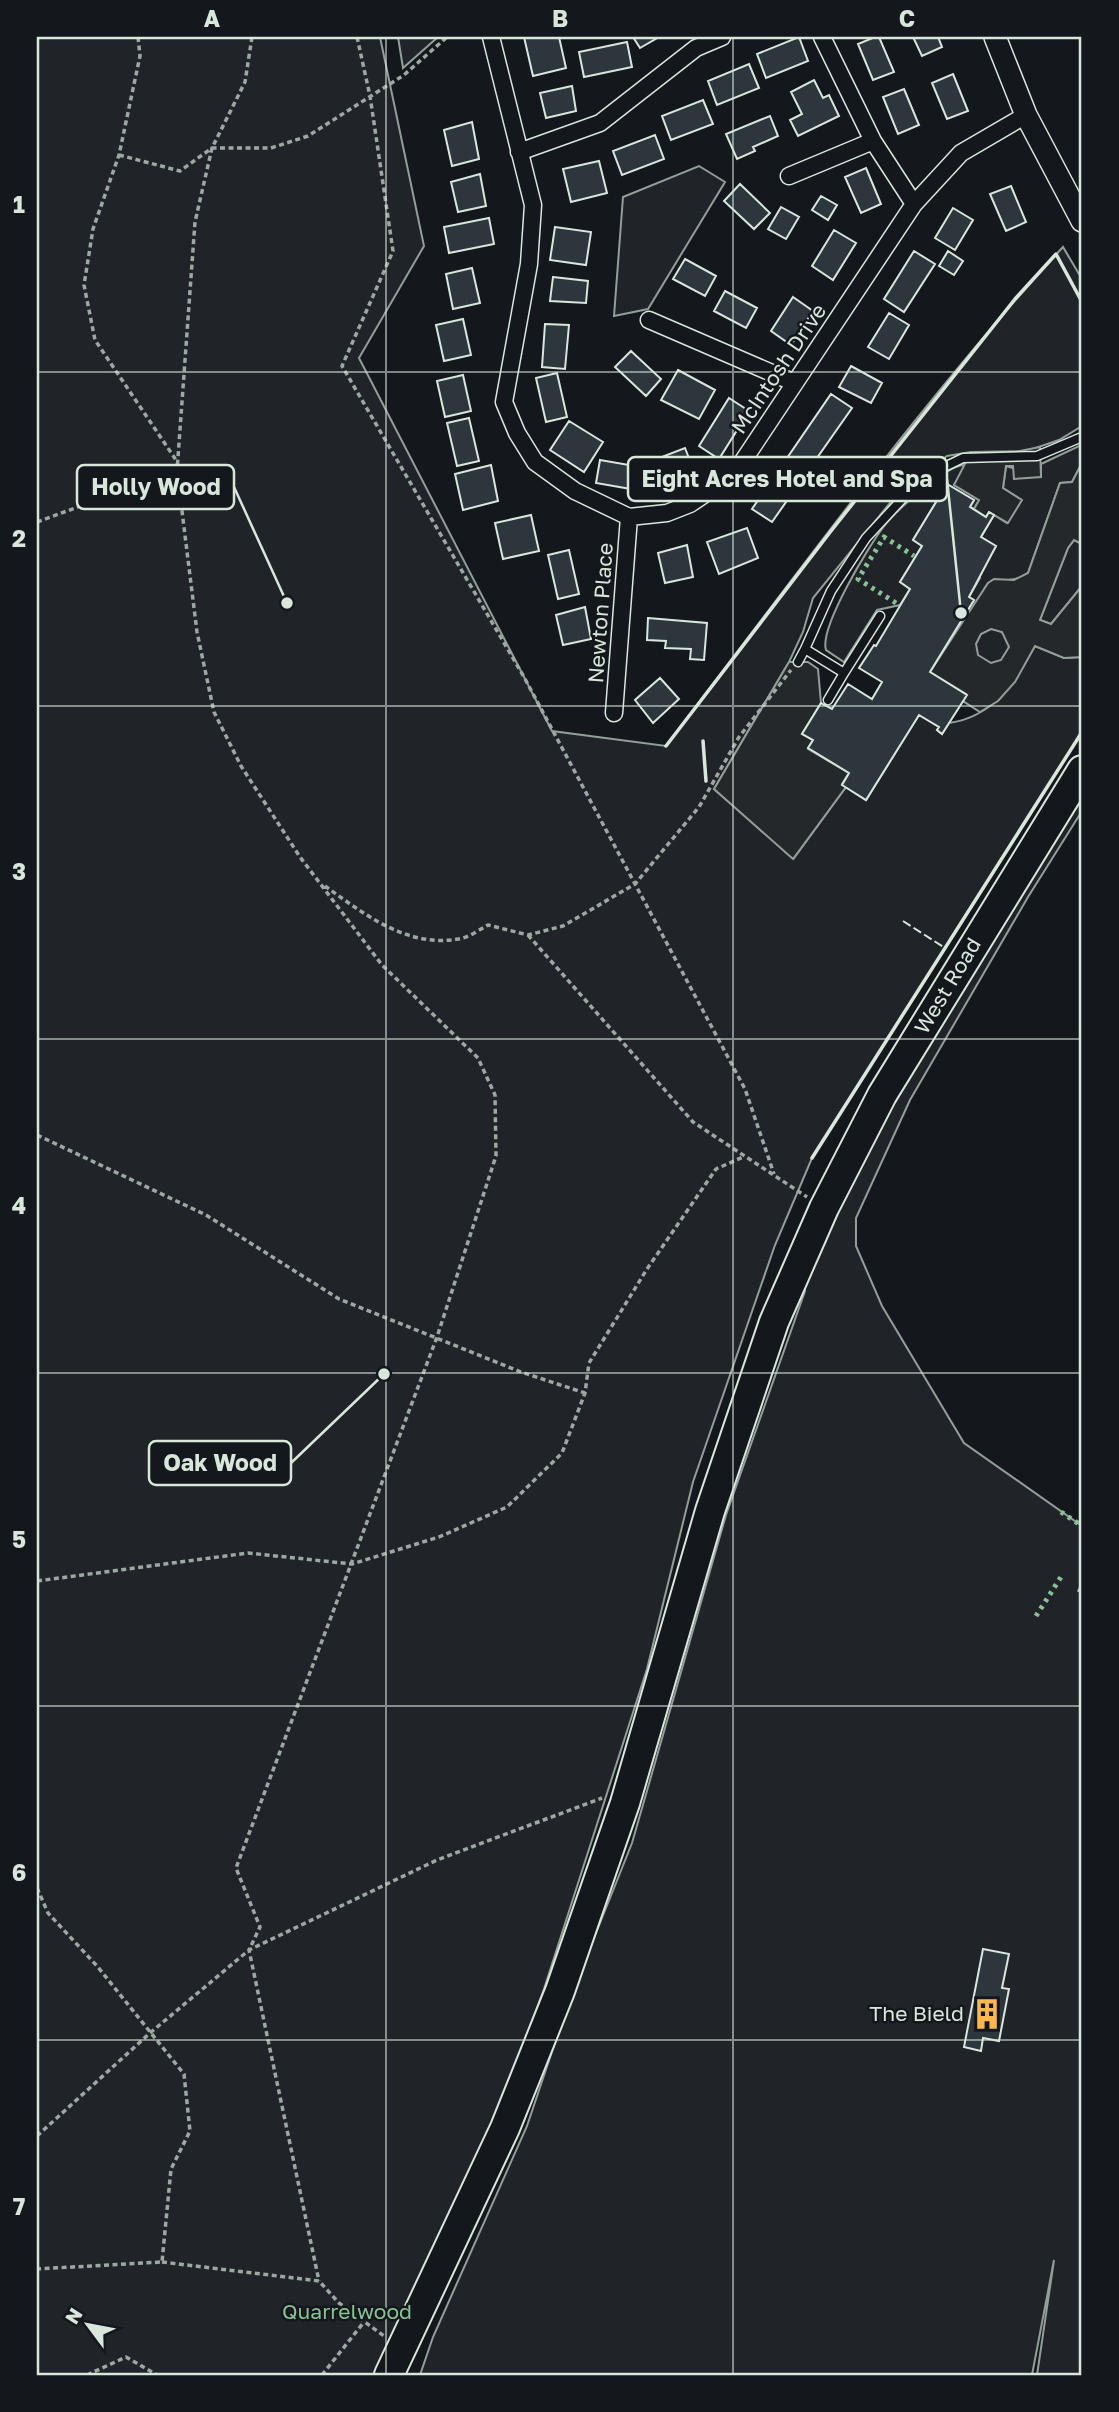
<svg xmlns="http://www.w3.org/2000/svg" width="1119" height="2412" font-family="'Golos Text',sans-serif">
	<rect width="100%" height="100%" fill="#14181c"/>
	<path fill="#202428" stroke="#939e99" stroke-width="2" d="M37,37H380L424,246L359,358L552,731L666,746C795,577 920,403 1063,247L1082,279V426L1059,440L1027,451L971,452L947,456L898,493L813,598L803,632L789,662L714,789L794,858L846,787L866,800L919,715L939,727L937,730L942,734L949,723C994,717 1015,681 1035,646L1064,658L1082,657V732L812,1158L775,1245L693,1482L647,1669L544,1989L448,2246L389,2375H37Z
		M398,37H438L403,68Z
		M699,166L725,182L648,309L614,316L623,197Z
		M1079,446L1082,447V463L1072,482L1060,483L1028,573C1015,583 1002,578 988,583L969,615L964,616L974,600L969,597L980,578L978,576L996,546L981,537L994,515L1007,523L1021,500L1003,488L1006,466L1041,477V464Z
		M966,465L954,485L979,500L974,509L970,507L974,500L947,484L913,540L922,546L900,582L910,589L900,605L877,610L844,662L826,650C819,628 869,545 885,525C897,510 948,463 966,465Z
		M1074,540L1082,544V586L1051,624L1040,620L1068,548Z
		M975 646a17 17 0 1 1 34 0a17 17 0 1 1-34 0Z
		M1082,790V811L1028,897L910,1100L856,1218V1246L882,1306L964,1443L1082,1526V2375H1037L1054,2260L1032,2375H420L433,2337L527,2126L570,1998L632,1843L726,1515L805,1291L803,1286L864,1149Z"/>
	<path fill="#24282b" stroke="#939e99" stroke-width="2" fill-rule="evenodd" d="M1040,447L1041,477L1014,479L1013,466H1006L1003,488L1022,500L1008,523L989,512L986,517L974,509L979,500L954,485L971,452L1010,453Z
		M1082,463V544L1074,540L1068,548L1040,620L1051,624L1082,586V657L1064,658L1035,646L1015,682L998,701L980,712L963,701L966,694L930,672L988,583L994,579L1014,580L1028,573L1060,483L1072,482ZM991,629L1002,632L1009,647L1001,660L991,663L978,655L976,644L981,634Z
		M789,662H808L818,669L821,703L802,734L813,740L808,749L849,773L842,784L846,787L793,859L714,789Z"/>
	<path fill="#2c363c" stroke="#d8e6dc" stroke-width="2" d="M524,37H559L566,68L533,76Z
		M633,37H659L640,48Z
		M799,37L808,61L766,78L757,54Z
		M875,37H879L894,72L873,80L858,44Z
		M913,37H938L942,47L922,56Z
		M627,42L632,67L584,77L579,52Z
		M749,64L759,88L717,105L708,81Z
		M953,74L968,111L947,119L932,83Z
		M814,80L823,98L829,95L839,116L798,136L790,120L802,114L791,92Z
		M572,86L576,111L546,118L540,93Z
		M904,89L919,125L898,134L883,97Z
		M703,100L713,124L671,140L662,116Z
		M770,116L778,136L753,147L755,151L737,159L726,134Z
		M472,122L479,159L452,166L444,130Z
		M655,135L664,159L622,175L613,151Z
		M599,161L607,193L571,202L563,169Z
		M866,168L881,204L861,213L845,177Z
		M480,174L486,206L458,212L451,182Z
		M740,184L770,213L754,229L724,201Z
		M1011,186L1026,222L1006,231L990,194Z
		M821,196L837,205L828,220L812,210Z
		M781,207L799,217L786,239L768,229Z
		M953,208L973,220L955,250L935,238Z
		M489,218L494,244L449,253L444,227Z
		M555,227L591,232L586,265L550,260Z
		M834,230L856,243L833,280L812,266Z
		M914,251L935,264L904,312L884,299Z
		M948,251L963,261L954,275L939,266Z
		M685,259L716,276L705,296L673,279Z
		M472,268L480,303L453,309L446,274Z
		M553,277L588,281L586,303L550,301Z
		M725,291L757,308L746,328L714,311Z
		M793,297L813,311L791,345L771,331Z
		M889,313L909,325L889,359L868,347Z
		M463,319L471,355L444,361L436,325Z
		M545,324L569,325L565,369L542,367Z
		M631,351L661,379L646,396L615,367Z
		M851,366L882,383L871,403L839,387Z
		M678,370L715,390L699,419L661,400Z
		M557,373L567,417L546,422L536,378Z
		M463,375L471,411L445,417L437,381Z
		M831,394L852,408L772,522L752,509Z
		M729,398L749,411L719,459L699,446Z
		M469,418L479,461L457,466L447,423Z
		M569,421L603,442L584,472L550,450Z
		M685,448L697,479L657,494L646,463Z
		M600,460L635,466L631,489L596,483Z
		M491,465L498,501L463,510L455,474Z
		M947,484L974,500L970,507L986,517L989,512L994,515L981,537L996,546L969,597L974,600L930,672L967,695L942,734L937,730L939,727L919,715L866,800L842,785L849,773L808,748L813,740L802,734L821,703L832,709L848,684L872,699L882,682L859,668L874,645L876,646L910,589L900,582L922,546L913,540Z
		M531,515L539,551L503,559L495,523Z
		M747,528L758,558L719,574L707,542Z
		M687,545L693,577L665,583L658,553Z
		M569,550L579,594L558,599L548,555Z
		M585,607L591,639L563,645L556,615Z
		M648,618L707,623L704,660L690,659L691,649L665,648L666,641L647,640Z
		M660,678L679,699L653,723L635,700Z
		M983,1949L1009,1954L1002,1988L1009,1989L999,2041L983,2038L981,2051L964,2047Z"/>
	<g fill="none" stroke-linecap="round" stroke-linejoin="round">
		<defs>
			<path id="service" d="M880,616L844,673L805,649L831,591L866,538L905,496L932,473L963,458L1037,456L1082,437
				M798,662L805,649
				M828,700L844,673"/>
			<path id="minor" d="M491,37L533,205L529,264L504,402L517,433L535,462L575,491L629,517L667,513L690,504L727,479L743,461L914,204L961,153L1026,115
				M822,37L873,141L914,204
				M519,152L600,123L696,48L722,37
				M789,176L873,141
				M649,320L795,383
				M614,713L629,517"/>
			<path id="tertiary" d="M995,37L1026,115L1082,221"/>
			<path id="trunk" d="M389,2375L505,2128L560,1991L625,1803L710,1511L774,1322L824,1208L882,1095L1082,770"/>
		</defs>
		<use href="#service" stroke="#d8e6dc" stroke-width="11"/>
		<use href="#minor" stroke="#d8e6dc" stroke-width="19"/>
		<use href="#tertiary" stroke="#d8e6dc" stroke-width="24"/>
		<use href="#trunk" stroke="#d8e6dc" stroke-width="32"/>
		<path stroke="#9da8a2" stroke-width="3.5" stroke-dasharray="5 3.5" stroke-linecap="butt" d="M138,37L140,56L119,155L93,229L84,285L95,340L176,460
			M252,37L245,82L212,148L195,222L177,471L197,632L214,712L241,766L300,857L382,965L478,1058L495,1095L496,1156L437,1337L236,1868L260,1927L249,1950L319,2281
			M357,37L370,96L393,251L342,366L524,677L745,1089L774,1174
			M119,155L180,171L212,148H271L308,136L404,75L447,37
			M37,522L176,471
			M325,886C364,914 407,948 458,939C468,938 479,930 488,925L528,935L563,926L635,884L699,807L739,737L791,670
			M528,935L693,1122L807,1197
			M37,1135L206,1215L339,1299L521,1372L585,1393
			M37,1581L248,1553L352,1564L439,1537L507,1507L562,1453L585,1393L589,1363L647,1269L716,1169L743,1157
			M37,1888L48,1913L97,1966L184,2074L190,2131L171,2169L162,2262L37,2269
			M37,2136L150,2033L249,1950L437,1860L602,1798
			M162,2262L319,2281L339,2303L384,2336
			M87,2375L126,2357L157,2375
			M322,2375L364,2322"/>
		<use href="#service" stroke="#14181c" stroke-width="8"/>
		<use href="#minor" stroke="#14181c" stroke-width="16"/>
		<use href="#tertiary" stroke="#14181c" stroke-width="21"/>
		<use href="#trunk" stroke="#14181c" stroke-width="28"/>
		<path stroke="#8ac095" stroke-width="5" stroke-dasharray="3.5 5" stroke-linecap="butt" d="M896,603L858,579L884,537L914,556
			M1061,1512L1082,1526
			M1078,1589L1082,1591
			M1036,1616L1061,1577"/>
		<path stroke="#d8e6dc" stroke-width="2" stroke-dasharray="9 3.5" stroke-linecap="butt" d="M903,921L945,948"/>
		<path stroke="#d8e6dc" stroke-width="3.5" d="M703,741L706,781
			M666,746L831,531L1015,299L1056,254L1082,302
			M812,1158L1082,732"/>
	</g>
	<path fill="none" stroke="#d8e6dc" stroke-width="2" stroke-opacity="0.55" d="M386,37V2375M733,37V2375M37,372H1082M37,706H1082M37,1039H1082M37,1373H1082M37,1706H1082M37,2040H1082"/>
	<defs>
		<symbol id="building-bare" viewBox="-9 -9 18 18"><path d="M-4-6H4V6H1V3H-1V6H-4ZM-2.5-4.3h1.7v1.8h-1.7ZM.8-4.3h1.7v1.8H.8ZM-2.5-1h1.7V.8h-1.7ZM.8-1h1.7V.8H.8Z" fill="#ffb74d" stroke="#14181c" stroke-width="2.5" paint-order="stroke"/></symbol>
	</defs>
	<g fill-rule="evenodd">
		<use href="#building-bare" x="965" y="1992" width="44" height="44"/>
	</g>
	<g text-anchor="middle" stroke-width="5" stroke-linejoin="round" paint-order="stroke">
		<g font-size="21" fill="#d8e6dc" stroke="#14181c">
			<text transform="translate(779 369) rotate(-56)" y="7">McIntosh Drive</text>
			<text transform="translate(601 613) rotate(-86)" y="7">Newton Place</text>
			<text transform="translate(948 986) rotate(-59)" y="7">West Road</text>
		</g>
		<g font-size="21" fill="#d8e6dc" stroke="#14181c" text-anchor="end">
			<text x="964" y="2021">The Bield</text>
		</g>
		<g font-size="21" fill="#8ac095" stroke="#14181c">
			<text x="347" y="2319">Quarrelwood</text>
		</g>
	</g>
	<path fill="none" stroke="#d8e6dc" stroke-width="2.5" d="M961 613L947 479M287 603L234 487M384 1374L291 1463"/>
	<g fill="#d8e6dc" stroke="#14181c" stroke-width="2.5">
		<circle cx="961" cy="613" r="7"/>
		<circle cx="287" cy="603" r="7"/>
		<circle cx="384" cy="1374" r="7"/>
	</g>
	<g fill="#14181c" stroke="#d8e6dc" stroke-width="2.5">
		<rect x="628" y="457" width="319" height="44" rx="7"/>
		<rect x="77" y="465" width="157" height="44" rx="7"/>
		<rect x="149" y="1441" width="142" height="44" rx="7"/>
	</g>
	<g font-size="23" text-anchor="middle" font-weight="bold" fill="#d8e6dc">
		<text x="787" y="487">Eight Acres Hotel and Spa</text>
		<text x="156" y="495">Holly Wood</text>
		<text x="220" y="1471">Oak Wood</text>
	</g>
	<rect width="1119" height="2412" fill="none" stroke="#14181c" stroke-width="77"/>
	<g transform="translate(88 2325) rotate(302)" stroke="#14181c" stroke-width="5" paint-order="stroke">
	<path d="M0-5L12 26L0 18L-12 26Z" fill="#d8e6dc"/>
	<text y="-10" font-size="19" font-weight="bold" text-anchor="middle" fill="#d8e6dc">N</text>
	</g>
	<rect x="38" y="38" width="1042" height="2336" fill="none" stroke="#d8e6dc" stroke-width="2.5"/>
	<g font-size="23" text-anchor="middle" font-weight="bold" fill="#d8e6dc">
		<text x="212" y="27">A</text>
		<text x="560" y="27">B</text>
		<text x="907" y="27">C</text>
		<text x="19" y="213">1</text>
		<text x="19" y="547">2</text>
		<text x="19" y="880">3</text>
		<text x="19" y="1214">4</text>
		<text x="19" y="1548">5</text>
		<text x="19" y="1881">6</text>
		<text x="19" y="2215">7</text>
	</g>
</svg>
